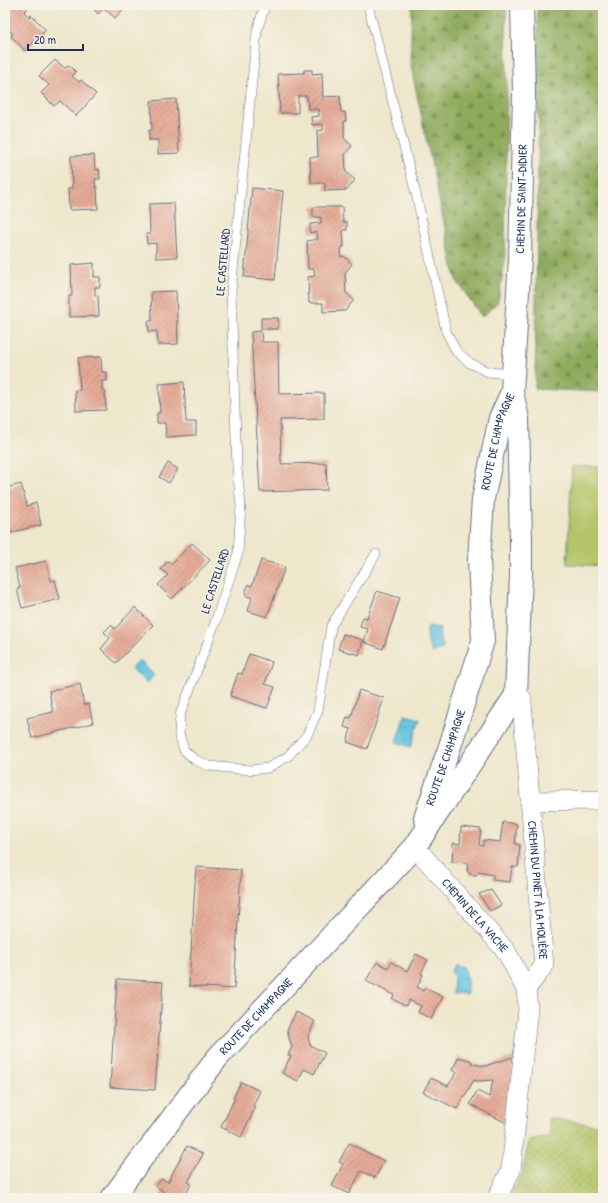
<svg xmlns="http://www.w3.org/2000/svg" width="608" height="1203" font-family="'Patrick Hand',sans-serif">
	<defs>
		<pattern id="grass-dots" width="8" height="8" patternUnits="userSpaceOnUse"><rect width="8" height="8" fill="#b3c568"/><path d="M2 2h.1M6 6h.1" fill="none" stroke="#91a059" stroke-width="1.8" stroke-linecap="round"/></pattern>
		<pattern id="forest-firs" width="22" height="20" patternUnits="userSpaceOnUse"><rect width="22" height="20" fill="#8eaa5c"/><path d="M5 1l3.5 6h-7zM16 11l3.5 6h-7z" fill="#738b4f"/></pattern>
		<pattern id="water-ripples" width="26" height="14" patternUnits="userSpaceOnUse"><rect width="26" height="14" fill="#62c4e0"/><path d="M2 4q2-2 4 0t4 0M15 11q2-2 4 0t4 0" fill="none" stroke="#50a0b9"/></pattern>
		<pattern id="building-hatch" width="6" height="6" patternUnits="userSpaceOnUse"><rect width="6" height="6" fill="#e6ab97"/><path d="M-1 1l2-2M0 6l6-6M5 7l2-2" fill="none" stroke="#ba8c7e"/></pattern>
	</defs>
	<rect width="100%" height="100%" fill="#f7f3e8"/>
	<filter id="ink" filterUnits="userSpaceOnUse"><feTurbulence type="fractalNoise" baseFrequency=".025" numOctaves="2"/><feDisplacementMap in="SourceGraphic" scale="8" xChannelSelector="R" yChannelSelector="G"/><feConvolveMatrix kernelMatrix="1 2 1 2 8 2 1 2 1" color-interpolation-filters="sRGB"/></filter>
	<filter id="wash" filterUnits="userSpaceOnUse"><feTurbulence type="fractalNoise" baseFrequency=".012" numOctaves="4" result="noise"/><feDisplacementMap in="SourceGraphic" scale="16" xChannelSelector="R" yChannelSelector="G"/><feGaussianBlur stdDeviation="0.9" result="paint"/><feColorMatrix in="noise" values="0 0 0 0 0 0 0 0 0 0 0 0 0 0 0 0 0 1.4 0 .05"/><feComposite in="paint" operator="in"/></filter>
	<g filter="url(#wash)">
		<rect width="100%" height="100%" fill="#eee7cc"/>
		<path fill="url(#grass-dots)" stroke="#677a63" d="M548,1118L603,1126V1198H509L522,1174L529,1141L551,1137Z"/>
		<path fill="url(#forest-firs)" stroke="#546c5d" d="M412,5H506L507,81L505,260L498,302L482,317L456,280L410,62Z
			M537,5H603V392L535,389L539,84Z"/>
		<path fill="#b3c568" stroke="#677a63" d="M572,466L603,467V566L567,564Z"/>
		<path fill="url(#water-ripples)" stroke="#3e7a9f" d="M428,626L440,628L439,635L444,648L432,653L426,637Z
			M139,660L154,675L147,683L131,668Z
			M405,715L420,719L411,747L396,742Z
			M456,964L461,967L463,966L467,976V994L453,993L454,977L451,970L453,969V966Z"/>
		<g id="blocks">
			<path fill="url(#building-hatch)" d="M5,5H24L28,8L24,12L29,17L31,15L46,30L25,51L11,36L13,34L5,26Z
				M94,5H127L115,18L104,8L98,14L92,7Z
				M55,60L65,68L69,65L76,72L72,76L79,82L81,80L96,94L76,116L60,101L54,106L41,93L49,85L39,76Z
				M304,70H312V74L322,73L323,97L340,96L341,112H345L346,121H344V138L352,146L345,154L346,172L355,180L347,190L325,191V183H311L310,157H318L317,131L323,130V124L312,125L311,117L319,116V109H308L307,96H298V113H280L278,74L304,73Z
				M176,99L179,153L158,154V140H149V130H152L151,101Z
				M94,155L95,170L99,169L100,179H95L96,188L97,187L98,209L69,210L68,189L72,188L71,156Z
				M252,188L283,191L275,280L244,277Z
				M174,203L177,257L156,258V243L147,244L146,234H150L149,204Z
				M313,207H342L343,222H347V230H343L344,247H341V257L344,256L352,264L345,273L346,293L354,300L345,311L323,312V303H309L308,277L315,276L314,269H308L307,241L318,239L317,232L310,233V224L321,223V217H313Z
				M94,263V277H100V287H95V295L98,296L99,316L69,317V296H72L71,265Z
				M176,291L178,344L158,345L157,331L149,332L148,321H152L151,292Z
				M261,318H278V329H261Z
				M261,331L262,342H278L279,394L324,393V419L280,420L281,464L326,463L327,490L260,492L251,332Z
				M101,357L102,372H107V381H102V390H105L106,410L76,411L75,390H80L78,358Z
				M184,382L186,422H196V435L166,437L165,423H157V413H160L159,384Z
				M168,463L178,469L169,483L159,477Z
				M21,484L27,506L36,503L41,525L5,534V488Z
				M192,543L210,560L172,599L158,585L168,575L161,569L168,561L172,564Z
				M261,560L285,567L267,617L248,611L252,598L245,595L248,585L252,586Z
				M46,561L51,581L55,580L60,599L22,608L17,589L20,588L15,568Z
				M377,591L400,598L383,649L364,642L368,629L360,627L363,617L367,618Z
				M135,607L153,625L116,663L101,649L110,638L104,632L111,625L115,629Z
				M343,634L363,640L359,655L338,649Z
				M249,654L272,662L265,684L275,687L267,708L230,696L238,673L242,674Z
				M80,684L84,705L89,704L93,723L32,738L27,718L53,712L49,691Z
				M359,690L384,698L367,749L347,742L351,729L344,727L347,717L351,718Z
				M503,822L517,824L515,844L520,845L518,867H512L510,882L493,880V875L479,872L476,875L470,874L467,870L468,863L452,862L453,843L460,844L461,827L481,829L479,845L483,846V840L500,842Z
				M196,867L241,870L234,989L189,986Z
				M491,890L501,905L490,911L479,894Z
				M416,954L428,960L421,973L423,975L417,987L423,991L425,988L443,997L431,1019L418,1012L421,1006L409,1000L406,1006L392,999L394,995L366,981L377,962L388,968L391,962L407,971Z
				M117,979L163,982L155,1090L110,1087Z
				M296,1012L315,1021L308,1036L310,1045L325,1053L314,1074L304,1069L298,1081L282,1073L291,1056L288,1055L292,1047L287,1030Z
				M459,1057L472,1061V1064L485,1066L513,1057V1078L510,1125L470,1104L477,1091L489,1097L493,1080L477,1081L474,1080L457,1109L423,1092L431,1078L448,1086L457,1072L452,1070Z
				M241,1082L260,1091L253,1106L255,1108L241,1137L221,1127L235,1098H233Z
				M349,1143L384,1161L375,1178L361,1171L349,1194L332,1186L343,1164L339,1162Z
				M187,1146L203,1154L188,1182L191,1184L184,1198H162L160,1197L163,1191L155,1186L162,1179L168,1182Z"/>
		</g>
	</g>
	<g filter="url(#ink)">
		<use href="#blocks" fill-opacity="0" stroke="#656f84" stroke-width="1"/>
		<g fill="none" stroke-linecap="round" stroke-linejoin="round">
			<defs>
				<path id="service" d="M265,5L257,31L231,291L237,468L241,506L238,553L215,623L180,715L179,734L184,750L195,760L209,766L250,770L268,768L288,756L307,735L318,711L331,626L376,554
					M368,5L417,198L446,331L456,351L470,363L488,372L514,374"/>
				<g id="minor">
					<path id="s1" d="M516,695L522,699V703L544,966L526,989"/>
					<path d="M531,801L603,800"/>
					<path id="s2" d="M415,847L506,951L526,989L528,1009L511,1170L497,1198"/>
				</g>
				<g id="tertiary">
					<path id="s3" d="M425,818L451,743L483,641L479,560L483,499L500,418L512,392"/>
					<path id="s4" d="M112,1198L218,1057L415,847L516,695L521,575V539L518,419L512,392L520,258L524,93L522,5"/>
				</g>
			</defs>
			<use href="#service" stroke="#656f84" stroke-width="10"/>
			<use href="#minor" stroke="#656f84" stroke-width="20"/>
			<use href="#tertiary" stroke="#656f84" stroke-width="24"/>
			<use href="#service" stroke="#fff" stroke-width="9"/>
			<use href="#minor" stroke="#fff" stroke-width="19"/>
			<use href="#tertiary" stroke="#fff" stroke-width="22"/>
		</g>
	</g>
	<g text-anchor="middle" stroke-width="3" stroke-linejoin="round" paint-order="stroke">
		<g font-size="12" fill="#1b2f5e" stroke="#f7f3e8">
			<text dy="4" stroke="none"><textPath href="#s4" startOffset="1144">CHEMIN DE SAINT-DIDIER</textPath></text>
			<text transform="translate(223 262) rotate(-85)" y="4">LE CASTELLARD</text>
			<text dy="4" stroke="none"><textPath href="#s3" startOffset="388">ROUTE DE CHAMPAGNE</textPath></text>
			<text transform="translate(215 581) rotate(-72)" y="4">LE CASTELLARD</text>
			<text dy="4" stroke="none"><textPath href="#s3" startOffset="64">ROUTE DE CHAMPAGNE</textPath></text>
			<text dy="4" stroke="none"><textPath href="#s1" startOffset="199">CHEMIN DU PINET À LA MOLIÈRE</textPath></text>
			<text dy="4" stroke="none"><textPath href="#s2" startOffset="91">CHEMIN DE LA VACHE</textPath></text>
			<text dy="4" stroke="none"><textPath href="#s4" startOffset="232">ROUTE DE CHAMPAGNE</textPath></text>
		</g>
	</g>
	<rect width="608" height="1203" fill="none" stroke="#f7f3e8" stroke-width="20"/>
	<path d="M28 44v6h55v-6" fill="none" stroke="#1b2f5e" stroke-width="2"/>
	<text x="34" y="44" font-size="12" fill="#1b2f5e" stroke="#f7f3e8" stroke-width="3" paint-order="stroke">20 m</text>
</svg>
